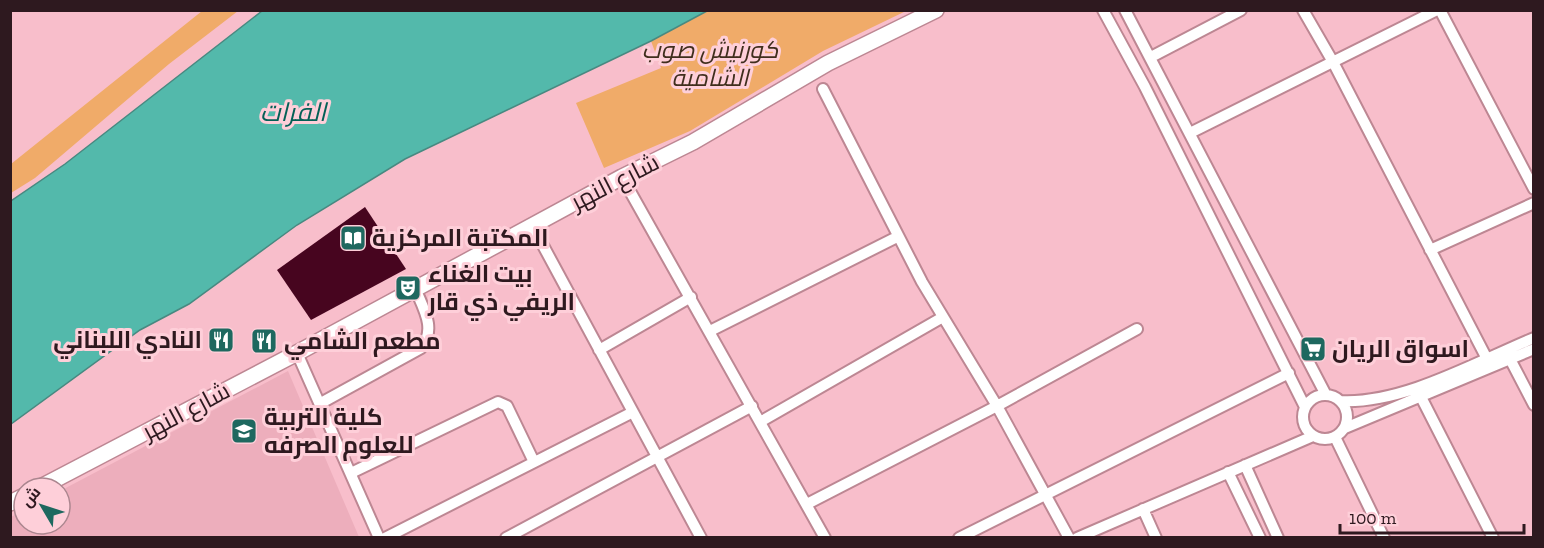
<svg xmlns="http://www.w3.org/2000/svg" width="1544" height="548" font-family="'Zilla Slab',Cairo,serif">
	<rect width="100%" height="100%" fill="#f8becb"/>
	<path fill="#edaebc" d="M288,371L359,537H11V517L24,510V524H60V491Z"/>
	<path fill="#f0ab69" d="M202,11H238L169,64L35,178L11,193V164Z
		M707,11H906L823,51L690,131L604,168L576,103L661,68L651,41Z"/>
	<path fill="#53b9ab" stroke="#488981" stroke-width="1.5" d="M262,11H707L651,41L405,159L297,225L189,304L140,330L11,424V201L65,164Z"/>
	<path fill="#47051f" d="M365,207L406,269L311,320L277,270Z"/>
	<g fill="none" stroke-linecap="round" stroke-linejoin="round">
		<defs>
			<path id="street" d="M1103,10L1145,87L1305,407
				M1125,10L1326,395
				M1303,10L1333,62L1486,357
				M1440,10L1534,189
				M1151,57L1241,10
				M823,89L922,282L997,406L1069,538
				M1190,133L1437,10
				M622,177L825,538
				M532,225L701,538
				M1430,250L1534,203
				M710,331L897,237
				M599,350L691,297
				M297,353L379,538
				M1510,359L1534,405
				M1303 417a22 22 0 1 1 44 0a22 22 0 1 1-44 0Z
				M1421,397L1493,538
				M1341,401C1403,404 1476,362 1534,338
				M321,403L421,348C437,329 423,308 415,288
				M760,422L943,317
				M1345,428L1534,349
				M1335,437L1384,538
				M1245,465L1278,538
				M1228,472L1260,538
				M351,473L498,402L507,406L534,462
				M807,504L997,406L1137,329
				M1143,509L1156,538
				M385,538L633,412
				M506,538L752,406
				M959,538L1289,373
				M1077,538L1313,436"/>
			<path id="secondary" d="M39,488L297,353L622,177L693,142L828,63L936,10
				M10,503L24,496"/>
		</defs>
		<use href="#street" stroke="#bd8793" stroke-width="14"/>
		<use href="#secondary" stroke="#bd8793" stroke-width="18"/>
		<use href="#street" stroke="#fff" stroke-width="10"/>
		<use href="#secondary" stroke="#fff" stroke-width="15"/>
	</g>
	<defs>
		<symbol id="library-square" viewBox="-11 -11 22 22"><rect x="-9" y="-9" width="18" height="18" rx="4" fill="#1e685f" stroke="#fecfd9"/><path d="M-6-4Q-3-5.5-.7-3.5V5Q-3 3-6 4ZM6-4Q3-5.5 .7-3.5V5Q3 3 6 4Z" fill="#fff"/></symbol>
		<symbol id="theatre-square" viewBox="-11 -11 22 22"><rect x="-9" y="-9" width="18" height="18" rx="4" fill="#1e685f" stroke="#fecfd9"/><path d="M-5-5.5Q0-4 5-5.5V0Q5 5 0 6Q-5 5-5 0ZM-3.3-2.5H-1v1.5H-3.3ZM1-2.5H3.3v1.5H1ZM-2.8 1Q0 5.5 2.8 1Z" fill="#fff"/></symbol>
		<symbol id="restaurant-square" viewBox="-11 -11 22 22"><rect x="-9" y="-9" width="18" height="18" rx="4" fill="#1e685f" stroke="#fecfd9"/><path d="M-5-6h1v4h1v-4h1v4h1v-4h1v5L-1.5 .5V6h-2V.5L-5-1ZM5-6V6H3V1.5H1.5Q1.5-4 5-6Z" fill="#fff"/></symbol>
		<symbol id="supermarket-square" viewBox="-11 -11 22 22"><rect x="-9" y="-9" width="18" height="18" rx="4" fill="#1e685f" stroke="#fecfd9"/><path d="M-6-5.5h2.5l.6 2H6L4.5 2H-2.5L-4.4-4H-6ZM-1.5 3.2a1.3 1.3 0 1 0 .1 0ZM3 3.2a1.3 1.3 0 1 0 .1 0Z" fill="#fff"/></symbol>
		<symbol id="university-square" viewBox="-11 -11 22 22"><rect x="-9" y="-9" width="18" height="18" rx="4" fill="#1e685f" stroke="#fecfd9"/><path d="M0-5L7-2L0 1L-7-2ZM-4 1L0 2.5L4 1V4Q0 6-4 4Z" fill="#fff"/></symbol>
	</defs>
	<g fill-rule="evenodd">
		<use href="#library-square" x="338" y="223" width="30" height="30"/>
		<use href="#theatre-square" x="393" y="273" width="30" height="30"/>
		<use href="#restaurant-square" x="206" y="325" width="30" height="30"/>
		<use href="#restaurant-square" x="249" y="326" width="30" height="30"/>
		<use href="#supermarket-square" x="1298" y="334" width="30" height="30"/>
		<use href="#university-square" x="229" y="416" width="30" height="30"/>
	</g>
	<g text-anchor="middle" stroke-width="6" stroke-linejoin="round" paint-order="stroke">
		<g font-size="24" font-style="italic" fill="#402e1d" stroke="#fecfd9">
			<text x="710" y="58">كورنيش صوب<tspan x="710" dy="28">الشامية</tspan></text>
		</g>
		<g font-size="24" fill="#2e191f" stroke="#fecfd9">
			<text transform="translate(615 182) rotate(-27)" y="8">شارع النهر</text>
			<text transform="translate(186 411) rotate(-28)" y="8">شارع النهر</text>
		</g>
		<g font-size="24" font-weight="bold" fill="#2e191f" stroke="#fecfd9" text-anchor="start">
			<text x="372" y="246">المكتبة المركزية</text>
			<text x="428" y="282">بيت الغناء<tspan x="428" dy="28">الريفي ذي قار</tspan></text>
			<text x="202" y="348" text-anchor="end">النادي اللبناني</text>
			<text x="284" y="349">مطعم الشامي</text>
			<text x="1332" y="357">اسواق الريان</text>
			<text x="264" y="425">كلية التربية<tspan x="264" dy="28">للعلوم الصرفه</tspan></text>
		</g>
		<g font-size="26" font-style="italic" fill="#046056" stroke="#fecfd9">
			<text x="293" y="121">الفرات</text>
		</g>
	</g>
	<rect width="1544" height="548" fill="none" stroke="#2e191f" stroke-width="24"/>
	<g transform="translate(42 506) rotate(309)"><circle r="28" fill="#fecfd9" stroke="#ab868f" stroke-width="1.5"/>
	<path d="M0-4.5L10 22L0 15L-10 22Z" fill="#1e685f"/>
	<text y="-9" font-size="16" font-weight="bold" text-anchor="middle" fill="#2e191f">ش</text>
	</g>
	<path d="M1340 524v9h184v-9" fill="none" stroke="#2e191f" stroke-width="3"/>
	<text x="1349" y="524" font-size="18" fill="#2e191f" stroke="#fecfd9" stroke-width="4.5" paint-order="stroke">100 m</text>
</svg>
